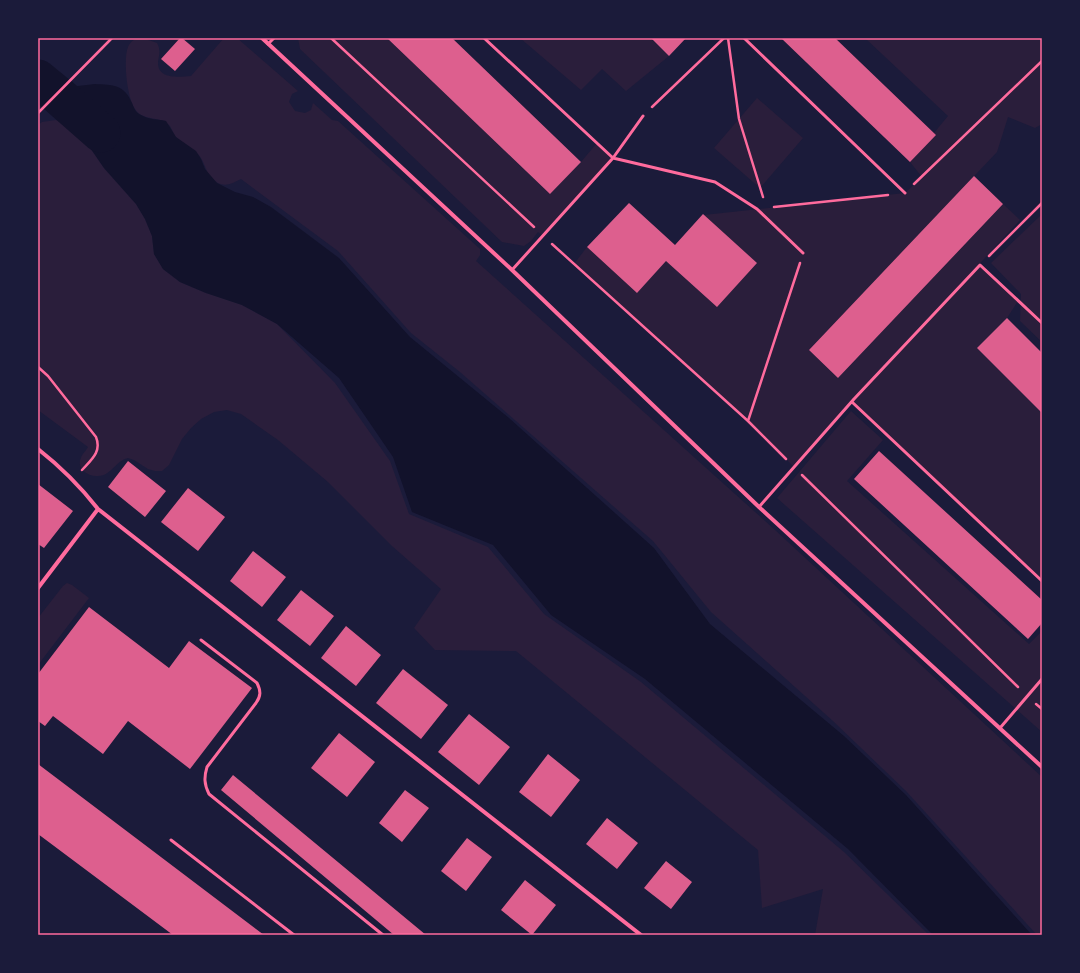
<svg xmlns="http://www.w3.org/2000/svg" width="1080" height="973" font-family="'DejaVu Sans',sans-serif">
	<rect width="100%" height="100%" fill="#1b1b3a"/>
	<path fill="#2a1e3b" d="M143,38L157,43C161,50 159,55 158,62C157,80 180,77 191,76L224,38H237L298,91L292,94L289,102L295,111L305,113L311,110L313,103L332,120L338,121L480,249V255L476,261L775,530L1042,777V935H1037L906,791L833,721L711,612L653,541L460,372L411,333L338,251L241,179C233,183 226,187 218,183C207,178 206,166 201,158C195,149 183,145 175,136C173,133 172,129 170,126C160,115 143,122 135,109C127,98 123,59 128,47C131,40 136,38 143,38Z
		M298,38H387L550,194L581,162L597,143L613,158L543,236L538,232L531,241L524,246L502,242L300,49Z
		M520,38H650L669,56L626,91L602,69L581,90Z
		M865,38H1042V124L1035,128L1008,117L997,152L809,350L838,378L1003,204L1020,220L899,351L980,265L1018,301L1007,318L977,348L1042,413V581L852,402L794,467L748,421L574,264L587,247L637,293L666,261L755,265L704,215L905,193L922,177L910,162L948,116Z
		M757,98L803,138L760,188L714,148Z
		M56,120L71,128L84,139L104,168L136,204L145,219L152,236L154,254L163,269L180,282L206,293L242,305L277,324L335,383L390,461L409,514L488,547L544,614L641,682L844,852L929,935H815L823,889L762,908L758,850L516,651L435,650L414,628L441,589L392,546L328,482L278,440L241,414L227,410L214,412L201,419L191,428L182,439L169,465L162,471H155L148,469L134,460L128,458C115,461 111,477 96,476C87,476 76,467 81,458C82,454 86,451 88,447L38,410V125L42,122Z
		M1040,216L1042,217V342L1020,321L1021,294L991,263Z
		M851,411L883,440L847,481L1029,644L1042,631V732L777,498Z
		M67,583L72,585L89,598L38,665V618L63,586Z"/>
	<path fill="#12122b" d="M95,84C113,85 124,84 132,103C134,108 136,113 141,115C149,120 158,119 166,121L176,137L196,151L201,159L205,169L217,183L235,192L253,197L271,207L339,258L410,337L509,418L654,548L710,624L844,736L906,795L1032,935H933L848,849L645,679L551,615L493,545L412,512L393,457L339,378L277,324L242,305L206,293L180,282L163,269L154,254L152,236L145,219L136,204L104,168L84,139L64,120L59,109L60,97L78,86Z"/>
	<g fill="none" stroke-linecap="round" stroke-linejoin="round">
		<path stroke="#12122b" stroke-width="39" d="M38,79L60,97L101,133"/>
	</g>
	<path fill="#dd5f8e" d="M180,38H182L195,49L175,71L161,59Z
		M387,38H452L581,162L550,194Z
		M651,38H686L669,56Z
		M781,38H835L936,135L910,162Z
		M974,176L1003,204L838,378L809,350Z
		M629,203L675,245L703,214L757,263L717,307L666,261L637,293L587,247Z
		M1007,318L1042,353V413L977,348Z
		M879,451L1042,600V623L1028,639L854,479Z
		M128,461L166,491L145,517L108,487Z
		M38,484L73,511L44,548L38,544Z
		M188,488L225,517L198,551L161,522Z
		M253,551L286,577L262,607L230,581Z
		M301,590L334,616L310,646L277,620Z
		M89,607L169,668L189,641L252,688L190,769L128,721L103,754L53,716L45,726L38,721V674Z
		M346,626L381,655L356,686L321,658Z
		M403,669L448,705L421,739L376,703Z
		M469,714L510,747L479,785L438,752Z
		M339,733L375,762L347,797L311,768Z
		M548,754L580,780L551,817L519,792Z
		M38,764L153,851L264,935H173L38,834Z
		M233,775L426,935H394L221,790Z
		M405,790L429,808L402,842L379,823Z
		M607,818L638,843L617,869L586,844Z
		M467,838L492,857L466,891L441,871Z
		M666,861L692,882L671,909L644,888Z
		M525,880L556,905L532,935L501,910Z"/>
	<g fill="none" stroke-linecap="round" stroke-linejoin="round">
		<path stroke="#ff6b9d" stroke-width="2.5" d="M331,38L534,227
			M728,38L739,119L763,197
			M652,107L724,38
			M38,113L112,38
			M914,184L1042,61
			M774,207L888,195
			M552,244L748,421L786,459
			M989,256L1042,203
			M38,367L48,376L96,437C102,452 91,460 82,470
			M748,421L800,263
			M802,475L1018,687
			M1036,704L1042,709"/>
		<path stroke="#ff6b9d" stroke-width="3" d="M484,38L613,158L512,270
			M744,38L905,193
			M268,44L274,38
			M643,116L613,158L715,182L757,209L803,253
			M852,402L1042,581
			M759,507L854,399L980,265L1042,323
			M201,640L257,683C261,691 261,696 256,703L207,767C204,777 204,784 209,794L383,935
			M1000,728L1042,679
			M171,840L294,935"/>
		<path stroke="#ff6b9d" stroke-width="4" d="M262,38L512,270L759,507L1042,767
			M38,449C61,467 80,486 98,509L641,935
			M38,588L98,509"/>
	</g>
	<rect width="1080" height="973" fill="none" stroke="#1b1b3a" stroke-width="78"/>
	<rect x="39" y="39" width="1002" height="895" fill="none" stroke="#ff6b9d" stroke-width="1.5"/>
</svg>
